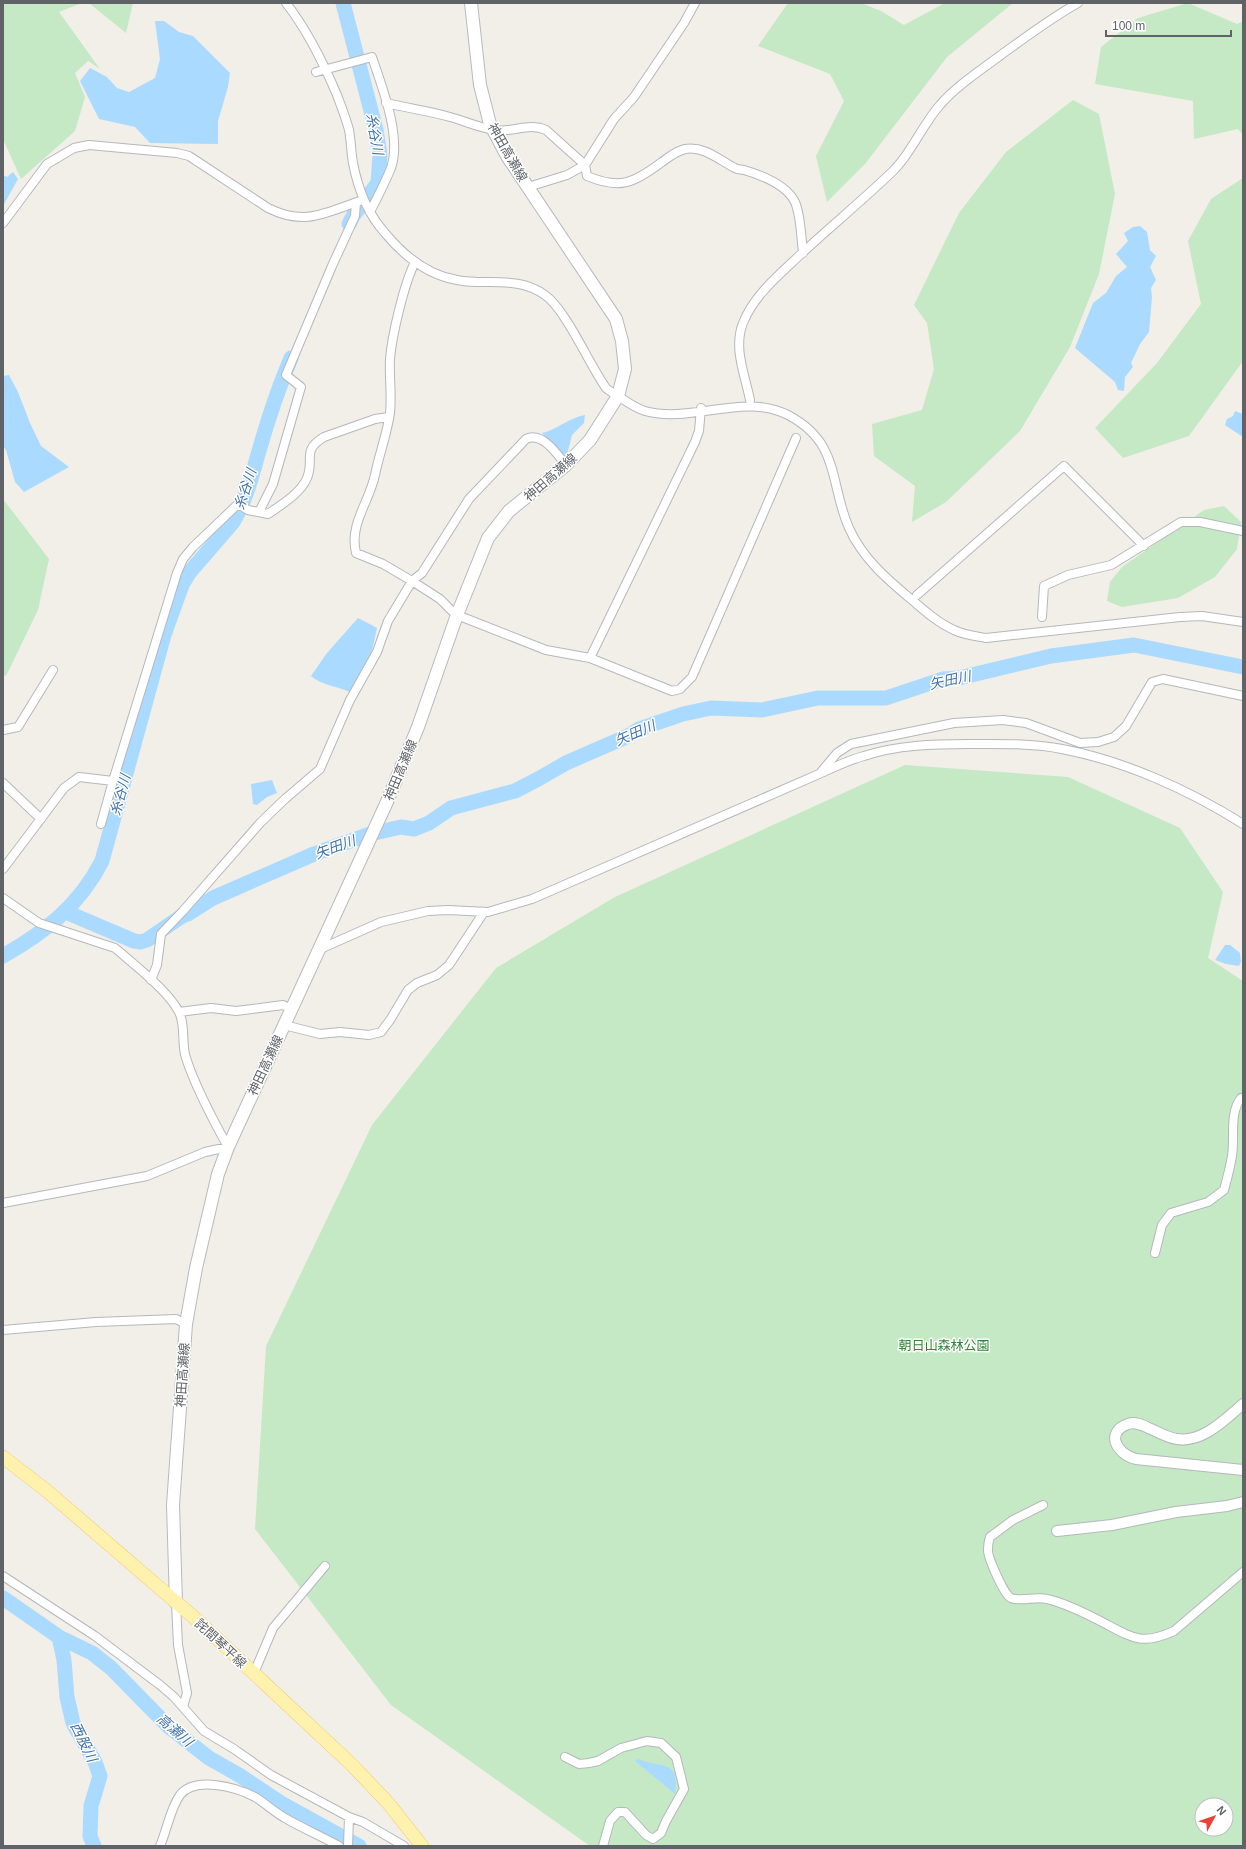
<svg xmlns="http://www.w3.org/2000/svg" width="1246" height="1849" font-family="Arial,'Noto Sans JP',sans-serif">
	<rect width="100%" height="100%" fill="#f1efe8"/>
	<path fill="#c5e8c5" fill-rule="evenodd" d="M3,3H82L59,12L100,69L88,61L75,73L85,97L75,131L21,179L3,139Z
		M89,3H133L126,33Z
		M788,3H861L881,11L904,25L945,3H1013L947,57L865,164L827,202L816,156L844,101L830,74L758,46Z
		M1188,3L1237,24L1243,21V135L1238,129L1194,139L1193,101L1095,84L1101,47L1138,18Z
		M1073,100L1099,114L1115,194L1099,274L1070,347L1020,431L946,502L912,522L915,486L874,456L872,424L922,410L934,369L927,323L914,305L959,213L1006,152Z
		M1243,178V361L1189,436L1123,458L1095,428L1157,363L1201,304L1188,241L1211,199Z
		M3,499L49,559L38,610L6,676L3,675Z
		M1224,506L1241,522L1237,549L1215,577L1178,598L1122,607L1107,601L1110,582L1122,567L1204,510Z
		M905,765L1068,777L1180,828L1223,892L1208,958L1243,981V1846H590L391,1705L255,1529L266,1346L372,1125L496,968L615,897ZM1202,1805H1226V1829H1202Z"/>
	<path fill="#aadaff" d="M155,21H164L179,32L193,36L230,73L228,87L218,121V144L150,143L135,127L99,119L80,81L90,68L107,77L117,88L129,92L155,78L160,59Z
		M13,172L18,179L3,206V175L7,177Z
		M1140,226L1147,232L1150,250L1156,256L1150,267L1156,280L1151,288L1152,297L1149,332L1140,344L1131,363L1133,367L1125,377L1124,391L1118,390L1115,382L1075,348L1093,303L1106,293L1116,276L1127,267L1116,254L1128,241L1124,233L1133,227Z
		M9,375L18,392L30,423L41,446L69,467L24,492L15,482L6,450L3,446V376Z
		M1235,411L1243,414V437L1225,425L1227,419L1233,416Z
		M585,415L584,423L572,435L567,455L560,453L542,433C557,430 568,418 585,415Z
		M358,618L377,628L372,651L350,692C337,686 321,685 311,676L327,653Z
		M272,780L277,793L267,797L257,805L253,804L251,784Z
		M1225,945H1230L1240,953L1241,962L1239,966L1226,964L1215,960Z
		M638,1759C662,1769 680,1758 675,1794L635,1761Z"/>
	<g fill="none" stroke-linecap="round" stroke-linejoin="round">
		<path stroke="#aadaff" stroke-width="15" d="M343,3L376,130L380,155L378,183L353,216L349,224
			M66,912L134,941L141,942L147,940L182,916L188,914L213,898L314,854L370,834L401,827L414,829L429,823L451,808L515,791L540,778L566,763L628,736L639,729L683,714L711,708L762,710L818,698H886L943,679L959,678L1051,656L1134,645L1243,667
			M3,956C45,932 79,906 102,861L164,635L182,585L189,573L233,522C246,501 252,475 259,451C268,419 278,389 291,358
			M3,1598L59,1637L92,1653L111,1668L168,1726L209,1758L239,1775L281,1803L359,1846
			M59,1637L64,1660L67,1697L73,1723L95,1762L100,1776L91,1806L90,1836L94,1846"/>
		<defs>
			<path id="minor" d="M286,3C308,31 323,62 337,95C341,106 346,118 349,130C351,140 351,152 353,163C358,189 367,213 385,233C404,256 427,275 457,280C487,286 517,275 545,295C566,310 589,364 606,388C610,392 614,393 618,396C627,402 635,408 645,411C692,424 743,392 788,415C841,443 829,483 849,528C863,559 887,579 912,600C925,611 938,623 954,630C964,635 975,636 986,638L1180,617L1202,616L1243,622
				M316,72L372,57C382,87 402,137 391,168C385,183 377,198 370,212
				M386,103C407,108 429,111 450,117C465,121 479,128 495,130C513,133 528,122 546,130L585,165L587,176C620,190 634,183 662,162C669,157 676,151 685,149C705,146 719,160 735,168C738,170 741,169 744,170C761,175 786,184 795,202C801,216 801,237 803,253
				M528,187L567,175L585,165L614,119L634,97L684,23L695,3
				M3,223L47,164L74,148L89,145L177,153L189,156L268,208C306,227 326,212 363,200
				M415,262C404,284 392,335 390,359C389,377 392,395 390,413C387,434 379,455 375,475C369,503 349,524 356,553L383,564L412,581L422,573L469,499L526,439C542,431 557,454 566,465
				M750,400C745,375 733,348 743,323C754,295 780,274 801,254C831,226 863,200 893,171C911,154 922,125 940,105C955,87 982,69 1001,55C1026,37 1051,18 1078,3
				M259,512L273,484L301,387L286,375L332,266L355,216L356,203
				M917,595L1064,466L1144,546
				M1042,617L1044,586L1068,575L1111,565L1181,522H1200L1243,531
				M590,658L695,442L699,431L701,408
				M3,730L18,727L53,670
				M821,772L837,753L851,744L954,723L1003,720L1026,723L1080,743L1098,742L1114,737L1126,726L1152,682L1163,679L1243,696
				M3,783L41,819
				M101,824L113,781L177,573L183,559L193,547L238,504L248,510L268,514C281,505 301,493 307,478C315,459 301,451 324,437L375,419L389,417
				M3,869L64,788L79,777L113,781
				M3,898L39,923L115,948L121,953C139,969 168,991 179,1012C186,1026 181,1043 186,1058C195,1086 213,1120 228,1147L205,1152L147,1176L3,1203
				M318,950L381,922L428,911L448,910L488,912L532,899L819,774C833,768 848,760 864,756C897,745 934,744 969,744C1000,744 1032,743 1062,749C1125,761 1189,790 1243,824
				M151,980L157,965L161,934L183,911L261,822L285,799L320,769L350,700L377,652L388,621L412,581L440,599L452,611L457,615L546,650L590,658L672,691L680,689L692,677L796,438
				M179,1012L211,1008L236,1011L283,1005L291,1009
				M284,1025L320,1034L340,1032L369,1035L381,1032L390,1020L408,990L417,983L437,975L449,965L484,912
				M1155,1253L1162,1225L1171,1213L1208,1202L1224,1190C1227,1179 1230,1168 1232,1156C1235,1138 1229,1113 1241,1098L1243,1099
				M3,1330L96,1322L176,1319L186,1324
				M1043,1505L1013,1520L990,1537C989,1540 988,1545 988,1549C987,1556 1004,1595 1011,1598C1021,1602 1035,1596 1047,1599C1065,1603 1089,1615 1106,1624C1134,1639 1143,1645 1174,1631L1243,1572
				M3,1576L95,1636L160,1685L174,1697L204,1731L234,1749L271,1775L349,1817L363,1822L404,1846
				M176,1603L178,1645L187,1693L183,1707
				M254,1673L273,1628L325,1566
				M565,1757L579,1764L589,1763L598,1761L621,1748L647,1741L661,1743L676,1757L684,1789L666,1821L661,1833L653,1839L646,1835L625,1812H618L610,1821L603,1846
				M160,1846C167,1830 170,1809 180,1795C195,1776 236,1787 255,1797C265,1803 274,1812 285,1818C302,1828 321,1836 339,1846
				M348,1846L349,1817"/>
			<path id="tertiary" d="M1243,1404C1225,1419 1203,1443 1177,1439C1168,1438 1160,1433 1151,1429C1144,1426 1136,1421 1128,1424C1105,1432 1116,1454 1136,1459L1243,1470
				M1057,1531L1112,1525L1176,1512L1227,1506L1243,1502"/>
			<path id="secondary" d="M176,1603L173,1505L186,1324L196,1268L218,1174L228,1147L386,804L418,727L457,615L488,538L509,511L566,465L590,440L618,396L625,369L622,341L616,319L507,156L490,124L480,85L471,3"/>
			<path id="primary" d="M3,1457L47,1491L198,1621L352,1765L389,1804L422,1846"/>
		</defs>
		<use href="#minor" stroke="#b5b8bc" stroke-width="10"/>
		<use href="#tertiary" stroke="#b5b8bc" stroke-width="12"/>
		<use href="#secondary" stroke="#b6babf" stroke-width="14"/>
		<use href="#primary" stroke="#f2c960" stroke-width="14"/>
		<use href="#minor" stroke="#fff" stroke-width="8"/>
		<use href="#tertiary" stroke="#fff" stroke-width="10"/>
		<use href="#secondary" stroke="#fff" stroke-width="12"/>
		<use href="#primary" stroke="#fff2af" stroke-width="13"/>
	</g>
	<g text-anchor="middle" stroke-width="3" stroke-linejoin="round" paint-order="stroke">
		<g font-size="13" fill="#5f6368" stroke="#fff">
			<text transform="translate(508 152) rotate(60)" y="5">神田高瀬線</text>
			<text transform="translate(550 477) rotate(-41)" y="5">神田高瀬線</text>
			<text transform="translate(400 770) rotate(-67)" y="5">神田高瀬線</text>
			<text transform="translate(265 1065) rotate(-65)" y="5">神田高瀬線</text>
			<text transform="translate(182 1375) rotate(-86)" y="5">神田高瀬線</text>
			<text transform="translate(221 1643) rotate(43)" y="5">詫間琴平線</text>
		</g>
		<g font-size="13" fill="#348238" stroke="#fff">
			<text x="944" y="1350">朝日山森林公園</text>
		</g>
		<g font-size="14" font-style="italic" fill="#4174aa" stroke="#fff">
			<text transform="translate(375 134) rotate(80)" y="5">糸谷川</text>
			<text transform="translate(245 489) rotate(-72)" y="5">糸谷川</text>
			<text transform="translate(950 680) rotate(-12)" y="5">矢田川</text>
			<text transform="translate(635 733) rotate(-23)" y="5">矢田川</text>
			<text transform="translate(120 795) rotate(-75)" y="5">糸谷川</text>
			<text transform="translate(335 847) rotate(-20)" y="5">矢田川</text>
			<text transform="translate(175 1730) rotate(41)" y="5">高瀬川</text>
			<text transform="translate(84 1742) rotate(64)" y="5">西股川</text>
		</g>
	</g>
	<rect width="1246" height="1849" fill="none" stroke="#5f6368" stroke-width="8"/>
	<g transform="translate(1214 1817) rotate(50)"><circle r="19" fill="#ffffff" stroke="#bfc1c3"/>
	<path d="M0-3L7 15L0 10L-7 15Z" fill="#ea4335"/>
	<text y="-6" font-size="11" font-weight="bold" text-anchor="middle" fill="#5f6368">N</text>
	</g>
	<path d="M1106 30v6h125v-6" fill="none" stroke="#5f6368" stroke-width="2"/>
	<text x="1112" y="30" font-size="12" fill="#5f6368" stroke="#ffffff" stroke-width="3" paint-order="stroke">100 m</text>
</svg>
